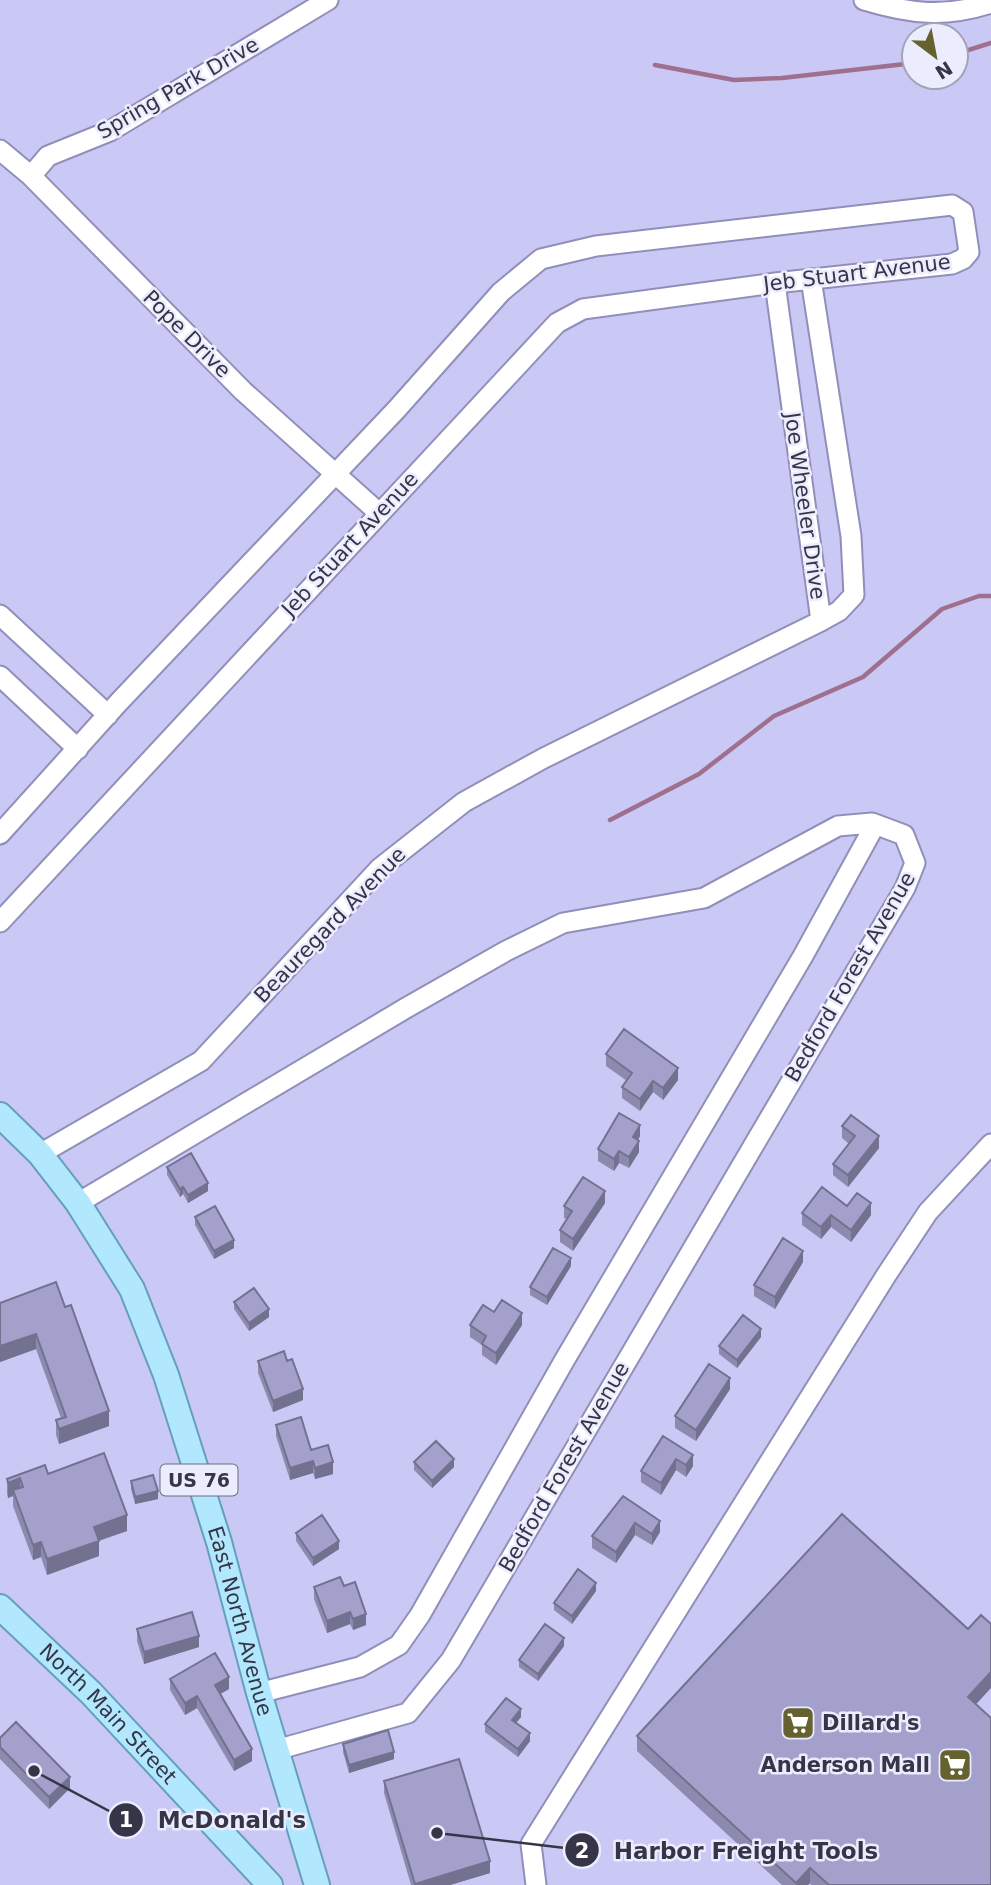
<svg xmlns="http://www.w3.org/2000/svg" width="991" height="1885" font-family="'DejaVu Sans',sans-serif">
	<rect width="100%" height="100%" fill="#cac8f5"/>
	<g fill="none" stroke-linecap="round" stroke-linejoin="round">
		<path stroke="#9e708e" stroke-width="4.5" d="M956,54L991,43
			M655,65L734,80L782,78L914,63
			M610,820L699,774L774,716L863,677L942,609L979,596H991"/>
		<defs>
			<path id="minor" d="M864,0C910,14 945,18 991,3
				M0,150L31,176L243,391L379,513
				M31,176L48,156L110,131L328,0
				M775,283L821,621
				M0,615L108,715
				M0,676L78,749
				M0,834L119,702L396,410L501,292L541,259L596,246L952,205L963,212L969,252L963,259L952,264L775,283L583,309L557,323L0,922
				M40,1154L201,1061L380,868L464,802L544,758L821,621L839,611L854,595L851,536L811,279
				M78,1203L406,1008L506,951L563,923L704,898L838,826L872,823L904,835L915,863L905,888L451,1660L408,1713L276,1750
				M259,1693L360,1667L399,1645L420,1615L564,1361L803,956L875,825
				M536,1885L531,1844L887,1274L928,1212L991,1144"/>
			<g id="major">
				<path id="s1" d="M0,1115L40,1154L78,1203L132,1289L166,1375L219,1542L259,1693L317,1885"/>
				<path id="s2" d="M0,1607L91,1693L270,1885"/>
			</g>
		</defs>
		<use href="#minor" stroke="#918fb9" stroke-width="23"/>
		<use href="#major" stroke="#659fbd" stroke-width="28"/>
		<use href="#minor" stroke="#fff" stroke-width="19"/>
		<use href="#major" stroke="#b2e8fe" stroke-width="24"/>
	</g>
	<path fill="#8c8aaf" d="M606,1054L678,1080L663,1100L653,1092L640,1111L622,1098V1087L627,1081L606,1066Z
		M842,1126L879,1148L848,1187L833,1175V1164L849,1144L842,1138Z
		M640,1136L638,1140L639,1152L629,1168L619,1163L614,1171L598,1161V1149Z
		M167,1167L208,1191L188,1203L183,1194L180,1197L167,1175Z
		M605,1203L573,1251L560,1242V1230L567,1219L564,1218V1206Z
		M847,1206L871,1215L851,1242L831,1227L821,1239L802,1225V1213Z
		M195,1217L234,1248L214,1259L195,1225Z
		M803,1262L775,1309L754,1296V1285Z
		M571,1266L547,1305L530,1295V1287Z
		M56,1282L109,1426L59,1444L56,1435V1420L61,1418L36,1349L0,1362Z
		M234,1302L269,1317L249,1331L234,1309Z
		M494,1312L522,1325L496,1365L482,1355V1345L470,1337V1325Z
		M761,1337L737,1368L719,1354V1346Z
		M258,1361L303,1400L273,1412L258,1373Z
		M730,1389L696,1441L675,1428V1416Z
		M276,1425L311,1450L333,1474L315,1479L313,1473L290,1480L276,1436Z
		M663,1436L693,1466L686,1477L676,1470L661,1495L641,1482V1471Z
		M414,1462L454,1467L432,1488L414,1470Z
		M48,1474L127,1531L99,1541V1556L47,1575L41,1557L33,1560L13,1506V1496L8,1498L7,1494V1479Z
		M131,1481L158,1499L135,1504L131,1489Z
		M623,1496L660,1532L652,1545L635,1535L616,1563L592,1548V1536Z
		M296,1533L339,1549L313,1566L296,1541Z
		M344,1586L366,1625L353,1630L350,1624L327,1633L314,1599V1587Z
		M596,1591L572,1624L554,1610V1603Z
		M137,1629L199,1647L144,1664L137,1641Z
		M564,1646L538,1681L519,1667V1660Z
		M170,1679L229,1689L220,1694L252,1761L234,1771L197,1708L185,1715L170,1690Z
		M976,1704L991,1885H811L810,1883L808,1885H782L637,1751V1736Z
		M521,1717L516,1723L530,1741L518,1757L485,1732V1724Z
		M0,1738L70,1788L49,1809L0,1759Z
		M343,1744L394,1759L349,1773L343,1752Z
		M384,1781L490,1873L450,1885H411L384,1793Z"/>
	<path fill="#72718f" d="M678,1068V1080L663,1100V1088Z
		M653,1081V1092L640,1111V1099Z
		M640,1125V1136L633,1149V1137Z
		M879,1136V1148L848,1187V1175Z
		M639,1141V1152L629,1168V1157Z
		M619,1151V1163L614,1171V1159Z
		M208,1183V1191L188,1203V1195Z
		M183,1187V1194L180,1197V1189Z
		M605,1191V1203L573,1251V1239Z
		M871,1203V1215L851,1242V1230Z
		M831,1215V1227L821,1239V1227Z
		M234,1240V1248L214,1259V1251Z
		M803,1251V1262L775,1309V1297Z
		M571,1258V1266L547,1305V1297Z
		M269,1309V1317L249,1331V1323Z
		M522,1313V1325L496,1365V1353Z
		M761,1329V1337L737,1368V1360Z
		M36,1334V1349L0,1362V1346Z
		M730,1378V1389L696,1441V1430Z
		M303,1389V1400L273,1412V1401Z
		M109,1411V1426L59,1444V1429Z
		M693,1455V1466L686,1477V1465Z
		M454,1459V1467L432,1488V1481Z
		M676,1459V1470L661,1495V1483Z
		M313,1461V1473L290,1480V1468Z
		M333,1462V1474L315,1479V1468Z
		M20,1478V1494L13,1490V1496L8,1498V1483Z
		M158,1491V1499L135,1504V1497Z
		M127,1515V1531L94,1542V1527Z
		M660,1521V1532L652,1545V1534Z
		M635,1523V1535L616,1563V1552Z
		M99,1541V1556L47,1575V1559Z
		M339,1541V1549L313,1566V1558Z
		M41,1542V1557L33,1560V1545Z
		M596,1583V1591L572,1624V1616Z
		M350,1612V1624L327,1633V1621Z
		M366,1614V1625L353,1630V1619Z
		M199,1636V1647L144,1664V1652Z
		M564,1638V1646L538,1681V1674Z
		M991,1672V1688L968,1713V1697Z
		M229,1677V1689L215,1697V1685Z
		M197,1696V1708L185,1715V1703Z
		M521,1709V1717L512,1728V1720Z
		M530,1733V1741L518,1757V1749Z
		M252,1749V1761L234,1771V1760Z
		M394,1752V1759L349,1773V1765Z
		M70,1777V1788L49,1809V1797Z
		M490,1861V1873L450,1885H415Z
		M810,1868V1883L808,1885H796V1883Z"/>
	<path fill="#a3a1cc" stroke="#72718f" stroke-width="2" d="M624,1029L678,1068L663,1088L653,1081L640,1099L622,1087L632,1073L606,1054Z
		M619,1113L640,1125L633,1137L639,1141L629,1157L619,1151L614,1159L598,1149Z
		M851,1115L879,1136L848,1175L833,1164L855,1136L842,1126Z
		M191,1153L208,1183L188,1195L183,1187L180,1189L167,1167Z
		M583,1177L605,1191L573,1239L560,1230L572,1211L564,1206Z
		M822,1187L847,1206L857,1193L871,1203L851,1230L831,1215L821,1227L802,1213Z
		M215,1206L234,1240L214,1251L195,1217Z
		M783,1238L803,1251L775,1297L754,1285Z
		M553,1248L571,1258L547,1297L530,1287Z
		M56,1282L65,1307L71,1305L109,1411L59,1429L56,1420L66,1417L36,1334L0,1346V1303Z
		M254,1288L269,1309L249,1323L234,1302Z
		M502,1300L522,1313L496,1353L482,1344L486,1336L470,1325L483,1305L494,1312Z
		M743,1315L761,1329L737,1360L719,1346Z
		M284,1351L287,1361L292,1359L303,1389L273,1401L258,1361Z
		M709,1364L730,1378L696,1430L675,1416Z
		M301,1417L311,1450L328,1445L333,1462L315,1468L313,1461L290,1468L276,1425Z
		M663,1436L693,1455L686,1465L676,1459L661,1483L641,1471Z
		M436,1441L454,1459L432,1481L414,1462Z
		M104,1453L127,1515L94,1527L99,1541L47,1559L41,1542L33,1545L13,1490L23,1487L20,1478L8,1483L7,1479L45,1465L48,1474Z
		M153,1475L158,1491L135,1497L131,1481Z
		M623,1496L660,1521L652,1534L635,1523L616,1552L592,1536Z
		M842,1514L968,1629L981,1615L991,1624V1672L968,1697L991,1718V1885H829L810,1868L796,1883L637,1736Z
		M322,1515L339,1541L313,1558L296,1533Z
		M578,1569L596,1583L572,1616L554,1603Z
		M340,1577L344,1586L355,1582L366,1614L353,1619L350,1612L327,1621L314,1587Z
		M192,1612L199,1636L144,1652L137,1629Z
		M545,1624L564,1638L538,1674L519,1660Z
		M215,1653L229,1677L215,1685L252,1749L234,1760L197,1696L185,1703L170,1679Z
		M506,1698L521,1709L512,1720L530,1733L518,1749L485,1724Z
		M16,1722L70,1777L49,1797L0,1747V1738Z
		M388,1730L394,1752L349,1765L343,1744Z
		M459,1759L490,1861L415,1884L384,1781Z"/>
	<defs>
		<symbol id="supermarket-square" viewBox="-11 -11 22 22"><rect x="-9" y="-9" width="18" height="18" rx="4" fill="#65622f" stroke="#ececff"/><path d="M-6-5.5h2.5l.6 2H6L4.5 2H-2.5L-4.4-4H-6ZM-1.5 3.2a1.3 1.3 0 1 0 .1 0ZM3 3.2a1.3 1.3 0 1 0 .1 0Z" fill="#fff"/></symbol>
	</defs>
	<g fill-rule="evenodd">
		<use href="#supermarket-square" x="779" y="1704" width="38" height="38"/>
		<use href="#supermarket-square" x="936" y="1746" width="38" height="38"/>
	</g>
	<g text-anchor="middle" stroke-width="5" stroke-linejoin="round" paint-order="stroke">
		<rect fill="#ececff" stroke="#6d6c7e" stroke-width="2" x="160.5" y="1464.5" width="77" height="31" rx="5"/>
		<g font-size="19" font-weight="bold" fill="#363547">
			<text x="199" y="1487">US 76</text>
		</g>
		<g font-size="21" fill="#363547" stroke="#ececff">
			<text transform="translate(178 88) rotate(-30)" y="7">Spring Park Drive</text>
			<text transform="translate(857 273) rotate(-7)" y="7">Jeb Stuart Avenue</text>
			<text transform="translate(187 334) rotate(45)" y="7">Pope Drive</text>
			<text transform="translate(805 506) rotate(82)" y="7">Joe Wheeler Drive</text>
			<text transform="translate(350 544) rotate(-47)" y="7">Jeb Stuart Avenue</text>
			<text transform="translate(330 925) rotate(-46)" y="7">Beauregard Avenue</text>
			<text transform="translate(850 977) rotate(-60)" y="7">Bedford Forest Avenue</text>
			<text transform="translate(564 1467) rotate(-60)" y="7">Bedford Forest Avenue</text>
			<text dy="7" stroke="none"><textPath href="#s1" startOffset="569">East North Avenue</textPath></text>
			<text dy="7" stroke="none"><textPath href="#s2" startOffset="152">North Main Street</textPath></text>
		</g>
		<g font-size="21" font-weight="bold" fill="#363547" stroke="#ececff" text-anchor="start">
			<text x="822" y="1730">Dillard's</text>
			<text x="930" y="1772" text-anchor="end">Anderson Mall</text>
		</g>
	</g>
	<path fill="none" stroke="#363547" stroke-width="2.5" d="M34 1771L126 1820M437 1833L582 1850"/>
	<g fill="#363547" stroke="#ececff" stroke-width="2.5">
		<circle cx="34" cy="1771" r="7"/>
		<circle cx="437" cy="1833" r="7"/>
		<circle cx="126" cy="1820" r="18"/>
		<circle cx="582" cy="1850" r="18"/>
	</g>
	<g font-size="21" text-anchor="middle" font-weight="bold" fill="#fff">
		<text x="126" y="1827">1</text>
		<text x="582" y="1858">2</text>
	</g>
	<g font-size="23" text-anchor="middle" font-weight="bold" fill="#363547" stroke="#ececff" stroke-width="5" stroke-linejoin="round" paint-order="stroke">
		<text x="232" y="1828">McDonald's</text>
		<text x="746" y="1859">Harbor Freight Tools</text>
	</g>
	<g transform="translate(935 56) rotate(148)"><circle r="33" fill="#ececff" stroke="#a3a3b5" stroke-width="2"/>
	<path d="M0-5L12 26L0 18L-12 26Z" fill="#65622f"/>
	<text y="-10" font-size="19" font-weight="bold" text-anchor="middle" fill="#363547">N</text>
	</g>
</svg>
